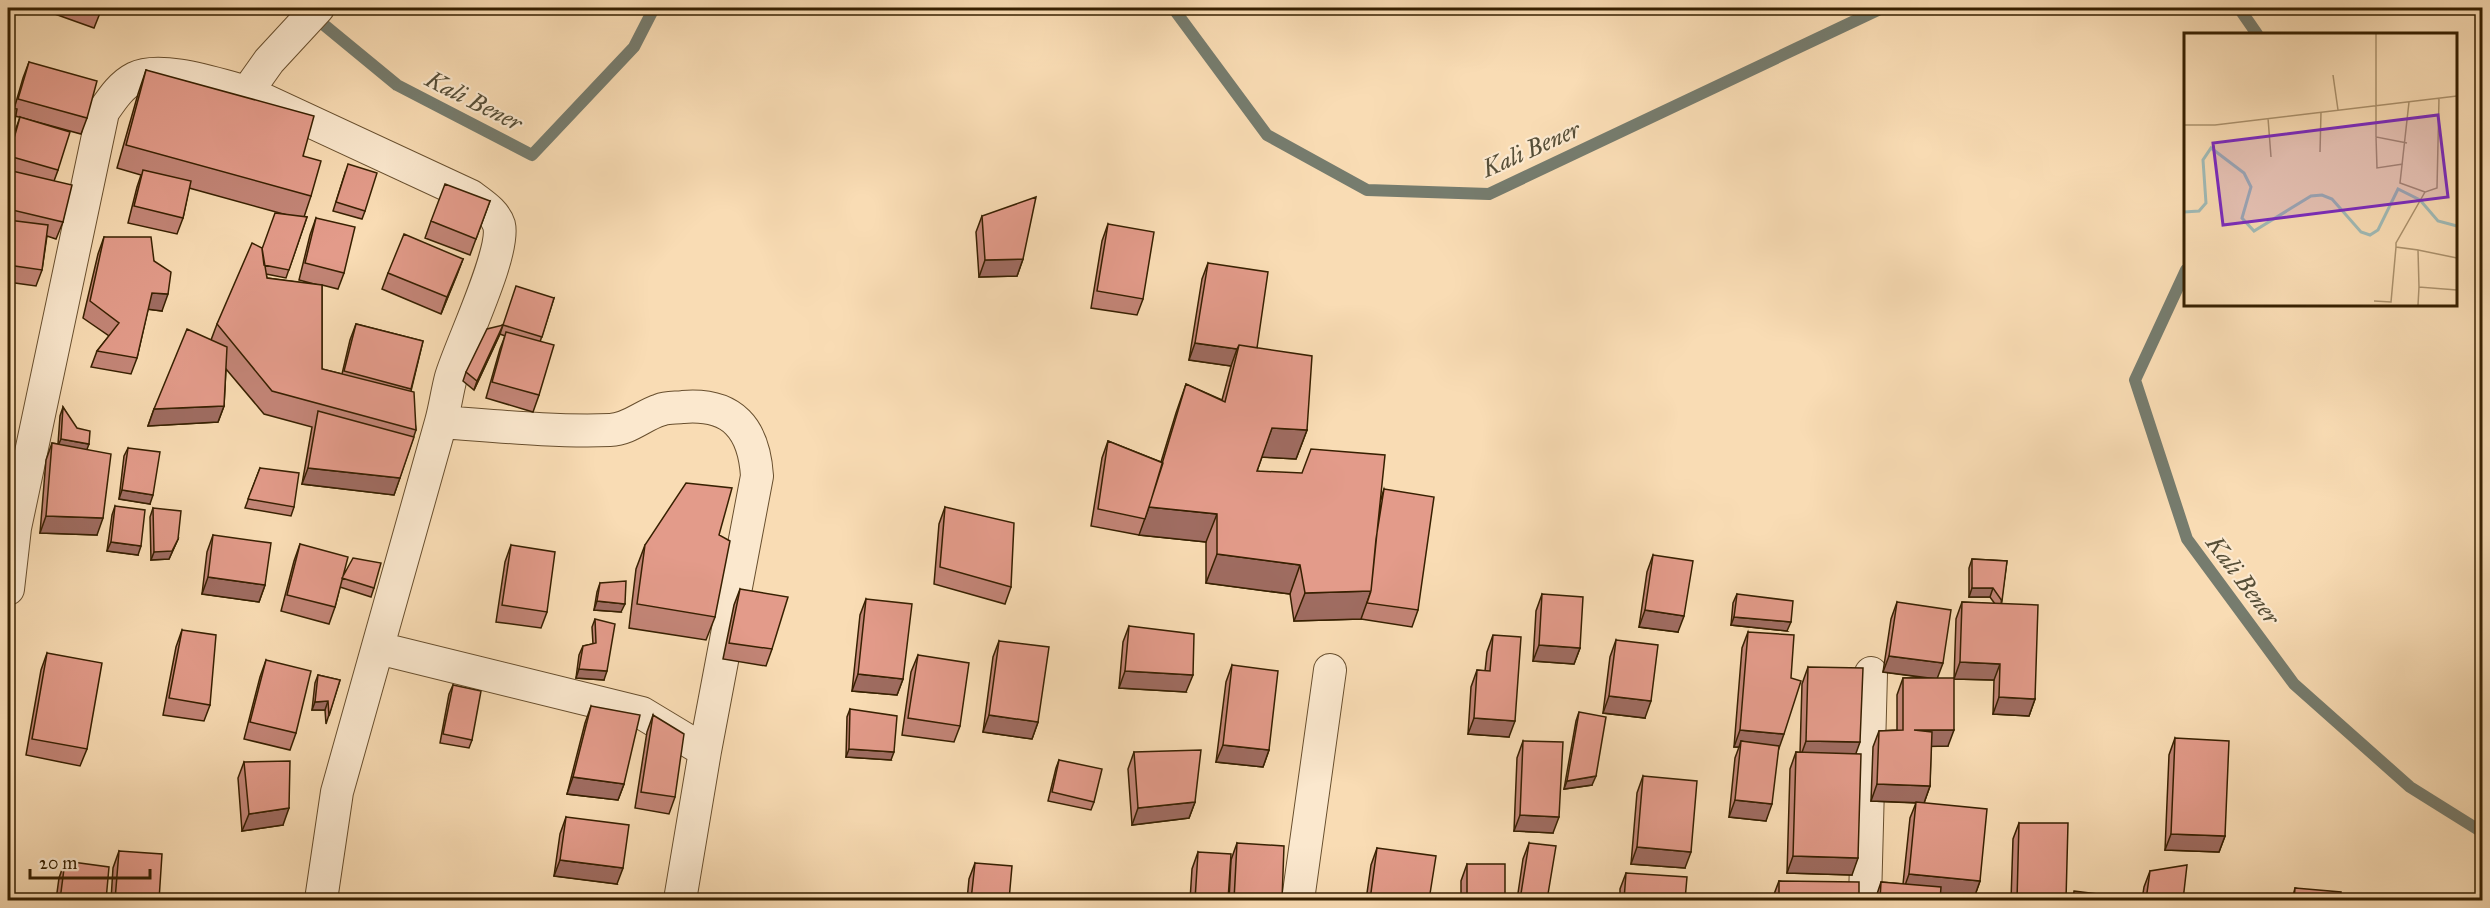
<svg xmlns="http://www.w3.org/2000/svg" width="2490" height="908" font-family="'IM FELL Great Primer',serif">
	<rect width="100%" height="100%" fill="#f9dcb4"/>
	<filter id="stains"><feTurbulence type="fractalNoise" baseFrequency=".00333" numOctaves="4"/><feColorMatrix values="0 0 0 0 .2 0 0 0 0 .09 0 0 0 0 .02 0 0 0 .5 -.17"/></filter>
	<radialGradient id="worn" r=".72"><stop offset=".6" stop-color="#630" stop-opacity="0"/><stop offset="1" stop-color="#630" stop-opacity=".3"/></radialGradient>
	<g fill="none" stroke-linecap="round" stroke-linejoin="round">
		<path stroke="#767c6e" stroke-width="12" d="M1173,8L1267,135L1367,190L1489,194L1882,8
			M2239,8L2257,34
			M312,15L397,85L532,155L634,47L654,8
			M2186,270L2135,380L2187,539L2294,684L2410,787L2482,832"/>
		<defs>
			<path id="street" d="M247,92L471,196C481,204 495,212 499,225C506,252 460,346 451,377C447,392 445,408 441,422L337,792L321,900
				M441,422C497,426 554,432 610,430C630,429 643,415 660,410C667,407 676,408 683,407C733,403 754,429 757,476L705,751
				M8,589L15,528L103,112C112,99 121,85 135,78C161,65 219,85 247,92L269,61L318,8
				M378,648L642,713L705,751L680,900
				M1298,900L1330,670
				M1865,900L1871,673"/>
		</defs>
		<use href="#street" stroke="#684f2e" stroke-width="34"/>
		<use href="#street" stroke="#fbe8ce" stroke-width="32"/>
	</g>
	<path fill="#c38577" stroke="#372001" stroke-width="1.5" d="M38,8H102L94,28Z
		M29,62L87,118L81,134L15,116L8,155L14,134L20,117L58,170L54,181L63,222L56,239L47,236L42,270L36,286L8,282V107L14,109L23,78Z
		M146,70L303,156L311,196L304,217H307L286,278L266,274L267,278L318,285L299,280L310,235L316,218L344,273L338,289L322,285V369L342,374L350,340L356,324L423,341L411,391L416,430L394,495L302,484L312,427L264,414L226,369L224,406L218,422L148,426L154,409L211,340L217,324L262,249L287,215L189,188L183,218L177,234L128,223L137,187L141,175L117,168L138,94Z
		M345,173L365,211L362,219L333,211Z
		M490,201L470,255L425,238L431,221Z
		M982,216L1023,259L1017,276L979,277L976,232Z
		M1108,224L1143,299L1137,315L1091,308L1102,241Z
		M104,237L154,261L162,311L148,309L137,358L131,374L91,367L97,351L109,336L83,318L98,254Z
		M463,259L441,314L382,289L388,273Z
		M1208,263L1257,348L1307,430L1296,459L1262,457L1257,471L1381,499L1384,489L1418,610L1412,627L1361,619L1294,621L1290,594L1206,583V542L1139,535L1091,526L1102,458L1108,441L1161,462L1176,413L1186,384L1222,400L1231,366L1189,360L1202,279Z
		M554,298L540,342L539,395L533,412L486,398L500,349L505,336L500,334L474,390L463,381L466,372L502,325Z
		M63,407L87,450L97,535L40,533L46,460L52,443L58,444L60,416Z
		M128,448L150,504L119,499L124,456Z
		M260,468L294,507L291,516L245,508Z
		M115,506L138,555L107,551L112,515Z
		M945,507L1011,587L1005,604L934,584L939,524Z
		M153,508L178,539L169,559L151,560L150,517Z
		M213,535L265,585L259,602L202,594L207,552Z
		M719,535L715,617L706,640L629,628L636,569L645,545Z
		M300,544L343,575L374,588L371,597L340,587L335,607L329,624L281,611L294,561Z
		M511,545L547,612L541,628L496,622L505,562Z
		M1653,555L1678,632L1639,627L1647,572Z
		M1972,559L2007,561L2001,604L2035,699L2029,716L1993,714L1994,680L1954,679L1956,619L1962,602L1995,604L1990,597H1969V568Z
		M600,583L621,612L594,610L597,592Z
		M740,589L772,649L766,666L723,659L734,605Z
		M1542,594L1580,648L1574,664L1533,661L1536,611Z
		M1737,594L1787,631L1731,625L1733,603Z
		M866,599L903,679L897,695L852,691L860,615Z
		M1897,602L1937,678L1948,746H1931L1930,786L1924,803L1980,881L1974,898L1941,895L1940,900H1875L1881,882L1903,884L1910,818L1916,803L1871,801L1873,747L1879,731L1897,730V695L1903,678H1927L1883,672L1891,619Z
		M595,619L604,680L576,678L579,655L583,646L593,644L592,627Z
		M1129,626L1186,692L1119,688L1123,642Z
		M182,630L210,705L204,721L163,715L176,647Z
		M1748,632L1778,751L1766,821L1729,817L1735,758L1739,747H1734L1742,648Z
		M1493,635L1509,737L1468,734L1471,687L1477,670L1485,671L1487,652Z
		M1616,640L1645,718L1603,713L1610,657Z
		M999,641L1038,722L1032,739L983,732L993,657Z
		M47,653L87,749L80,766L26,755L41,670Z
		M918,655L960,726L954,742L902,735L911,672Z
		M266,660L296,733L290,750L244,739L260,677Z
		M1232,665L1269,750L1263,767L1216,762L1226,682Z
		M1808,667L1856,754L1852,875L1787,873L1790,769L1796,752L1800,753L1802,684Z
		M318,675L340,680L326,724L325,710H312L315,683Z
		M453,685L472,740L469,748L440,743L449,694Z
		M591,706L624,784L618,800L567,794L585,723Z
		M850,709L891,760L846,757L847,717Z
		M1579,712L1592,785L1564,789L1576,721Z
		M653,715L675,797L669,814L635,808L647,732Z
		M2175,738L2225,836L2219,852L2165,850L2169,755Z
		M1523,741L1553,833L1514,831L1517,758Z
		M1134,752L1195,802L1189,818L1132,825L1128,769Z
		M1059,760L1094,802L1091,810L1048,801L1056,768Z
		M244,762L283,825L242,831L238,778Z
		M1643,776L1685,868L1631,864L1637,793Z
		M566,817L617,884L554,876L560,834Z
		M2019,823L2066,900H2011L2013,839Z
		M1237,843L1282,900H1229L1231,860Z
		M1529,843L1547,900H1517L1523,859Z
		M1377,848L1429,900H1366L1371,865Z
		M119,851L159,900H111L113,868Z
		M1198,852L1228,900H1190L1192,869Z
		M65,861L106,900H56L59,878Z
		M975,863L1009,900H967L969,879Z
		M1467,864L1505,900H1461V881Z
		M2150,871L2183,900H2142L2144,887Z
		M1626,873L1685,900H1620V889Z
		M1779,881L1859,900H1773V897Z
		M2295,888L2340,900H2292Z"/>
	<path fill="#9f6c61" stroke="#372001" stroke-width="1.5" d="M463,259L457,275L441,314L447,297Z
		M1023,259L1017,276L979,277L985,260Z
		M152,293L168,294L162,311L146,309Z
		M503,325L500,334L474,390L477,381Z
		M1195,343L1237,349L1231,366L1189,360Z
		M224,406L218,422L148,426L154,409Z
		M1272,428L1307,430L1296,459L1261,457Z
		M61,439L89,444L86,452L57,448Z
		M308,468L400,478L394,495L302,484Z
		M122,490L153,495L150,504L119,499Z
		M1149,507L1217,514L1206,542L1139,535Z
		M46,516L103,518L97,535L40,533Z
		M178,539L169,559L151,560L154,552Z
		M111,542L141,546L138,555L107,551Z
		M1217,554L1300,565L1290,594L1206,583Z
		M208,577L265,585L259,602L202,594Z
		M1972,588H1993L1990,597H1969Z
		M1371,591L1361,619L1294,621L1305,593Z
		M597,601L625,604L621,612L594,610Z
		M1645,610L1684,616L1678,632L1639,627Z
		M1734,617L1791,622L1787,631L1731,625Z
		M1539,645L1580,648L1574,664L1533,661Z
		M1889,656L1943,663L1937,679L1883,672Z
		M1960,662L2000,664L1994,680L1954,679Z
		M579,669L607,671L604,680L576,678Z
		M1125,671L1193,675L1186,692L1119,688Z
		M858,674L903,679L897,695L852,691Z
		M1609,696L1651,701L1645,718L1603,713Z
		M1999,697L2035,699L2029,716L1993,714Z
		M328,701L325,710H312L315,702Z
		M989,715L1038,722L1032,739L983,732Z
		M1474,718L1515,721L1509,737L1468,734Z
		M1740,730L1784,734L1778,751L1741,741L1739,747H1734Z
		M1914,730H1954L1948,746L1908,747Z
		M1806,741L1860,742L1854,759L1800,758Z
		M1223,745L1269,750L1263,767L1216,762Z
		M849,749L894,752L891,760L846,757Z
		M1596,776L1592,785L1564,789L1567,781Z
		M573,777L624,784L618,800L567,794Z
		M1877,784L1930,786L1924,803L1871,801Z
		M1735,800L1772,804L1766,821L1729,817Z
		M1195,802L1189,818L1132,825L1138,808Z
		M289,808L283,825L242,831L249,814Z
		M1520,815L1559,817L1553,833L1514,831Z
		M2171,834L2225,836L2219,852L2165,850Z
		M1637,847L1691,852L1685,868L1631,864Z
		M1793,856L1858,858L1852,875L1787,873Z
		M560,860L623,868L617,884L554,876Z
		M1909,874L1980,881L1974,898L1903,891Z"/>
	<path fill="#e39b8a" stroke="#372001" stroke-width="1.5" d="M90,8H102L100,11Z
		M29,62L97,81L87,118L18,99Z
		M146,70L314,116L303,156L321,161L311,196L126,145Z
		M8,107L17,109L8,159Z
		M20,117L70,132L58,170L9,156Z
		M348,164L377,173L365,211L336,202Z
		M8,170L72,185L63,222L8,209Z
		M143,170L191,181L183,218L134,206Z
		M445,184L490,201L476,239L431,221Z
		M1036,197L1023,259L985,260L982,216Z
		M275,213L307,217L289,270L264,265L262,249Z
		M316,218L355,227L344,273L305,263Z
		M8,220L48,225L42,270L8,265Z
		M1108,224L1154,232L1143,299L1097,291Z
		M404,234L463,259L447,297L388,273Z
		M104,237H151L154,261L171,272L168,294L152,293L137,358L97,351L119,323L90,301Z
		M252,243L262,248L267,278L322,285V369L414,392L416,430L272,391L217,324Z
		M1208,263L1268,272L1257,348L1239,345L1237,349L1195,343Z
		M516,286L554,298L542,337L503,325Z
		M8,317L11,318L8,350Z
		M356,324L423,341L411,389L344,371Z
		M503,325L477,381L466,372L487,329Z
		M187,329L227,347L224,406L154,409Z
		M506,332L554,345L539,395L492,382Z
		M1239,345L1312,356L1307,430L1272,428L1257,471L1302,473L1311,449L1385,455L1371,591L1305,593L1300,565L1217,554V514L1149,507L1186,384L1225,402Z
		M63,407L77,428L90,431L89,444L61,439Z
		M318,411L414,437L400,478L308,468Z
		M1108,441L1163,463L1145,519L1098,509Z
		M52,443L111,454L103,518L46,516Z
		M128,448L160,452L153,495L122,490Z
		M260,468L299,473L294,507L248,499Z
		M686,483L732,488L719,535L730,541L715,617L637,604L645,545Z
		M1384,489L1434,497L1418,610L1367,603L1371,591L1376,539Z
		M115,506L145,510L141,546L111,542Z
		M945,507L1014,523L1011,587L940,567Z
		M153,508L181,511L178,539L172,551L154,552Z
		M213,535L271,543L265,585L208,577Z
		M300,544L348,557L335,607L287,595Z
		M511,545L555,552L547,612L502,605Z
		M1653,555L1693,561L1684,616L1645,610Z
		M353,558L381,563L374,588L342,578Z
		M1972,559L2007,561L2002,601L1993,588H1972Z
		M626,581L625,604L597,601L600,583Z
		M740,589L788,597L772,649L729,643Z
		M1542,594L1583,597L1580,648L1539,645Z
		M1737,594L1793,601L1791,622L1734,617Z
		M866,599L912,604L903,679L858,674Z
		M1897,602L1951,610L1943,663L1889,656Z
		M1962,602L2038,605L2035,699L1999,697L2000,664L1960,662Z
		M595,619L615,624L607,671L579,669L583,646L596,643Z
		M1129,626L1194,634L1193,675L1125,671Z
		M182,630L216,635L210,705L169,698Z
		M1748,632L1794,635L1791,678L1801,681L1784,734L1740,730Z
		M1493,635L1521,637L1515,721L1474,718L1477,670L1490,671Z
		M1616,640L1658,645L1651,701L1609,696Z
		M999,641L1049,647L1038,722L989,715Z
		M47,653L102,663L87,749L32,739Z
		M918,655L969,663L960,726L908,718Z
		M266,660L311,671L296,733L250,722Z
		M1232,665L1278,671L1269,750L1223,745Z
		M1808,667L1863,668L1860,742L1806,741Z
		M318,675L340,680L329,716L328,701L315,702Z
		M1903,678H1954V730H1914L1932,732L1930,786L1877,784L1879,731L1903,730Z
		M453,685L481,691L472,740L443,734Z
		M591,706L640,715L624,784L573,777Z
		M850,709L897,716L894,752L849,749Z
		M1579,712L1606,717L1596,776L1567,781Z
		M653,715L684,734L675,797L641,792Z
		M2175,738L2229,741L2225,836L2171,834Z
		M1523,741L1563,742L1559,817L1520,815Z
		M1741,741L1779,746L1772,804L1735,800Z
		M1201,750L1195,802L1138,808L1134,752Z
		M1796,752L1861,754L1858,858L1793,856Z
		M1059,760L1102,769L1094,802L1052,792Z
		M290,761L289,808L249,814L244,762Z
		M1643,776L1697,781L1691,852L1637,847Z
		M1916,802L1987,809L1980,881L1909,874Z
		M566,817L629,825L623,868L560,860Z
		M2019,823H2068L2066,900H2017Z
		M1237,843L1284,846L1282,900H1234Z
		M1529,843L1556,846L1547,900H1520Z
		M1377,848L1436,856L1429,900H1370Z
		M119,851L162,854L159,900H115Z
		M1198,852L1231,854L1228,900H1195Z
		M65,861L109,867L106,900H60Z
		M975,863L1012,866L1009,900H971Z
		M1467,864H1505V900H1467Z
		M2187,865L2183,900H2146L2150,871Z
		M1626,873L1687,877L1685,900H1624Z
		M1779,881L1859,882V900H1779Z
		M1881,882L1941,887L1940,900H1880Z
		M2295,888L2341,892L2340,900H2294Z
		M2074,891L2131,898L2130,900H2073Z"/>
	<g text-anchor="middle" stroke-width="4.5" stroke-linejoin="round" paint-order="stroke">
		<g font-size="24" font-style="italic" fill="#564e37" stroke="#fbe8ce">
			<text transform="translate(474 101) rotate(27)" y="8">Kali Bener</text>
			<text transform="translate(1531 149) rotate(-24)" y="8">Kali Bener</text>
			<text transform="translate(2243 580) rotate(53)" y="8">Kali Bener</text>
		</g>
	</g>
	<g transform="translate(2184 33)">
		<rect width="273" height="273" fill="#f9dcb4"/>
		<path fill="none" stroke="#a0bab6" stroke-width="3" d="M0,179L15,178L22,170L19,127L27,115L60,140L67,154L58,185L70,198L127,163L138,162L148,166L177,199L186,202L194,197L214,156L236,167L254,188L273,193"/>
		<path fill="none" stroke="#ab916c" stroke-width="1.5" d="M192,1V104L223,110M149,42L154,77M225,69L216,150L241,159M84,85L87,124M0,92H31L273,63M192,104L193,135L219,131M136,119L137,79M234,217L273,225M235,254L234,217L212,214V210L241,159L253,155L255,65M190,268L207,269L212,214M234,272L235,254L273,257"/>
		<path fill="#7b2cbf" fill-opacity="0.15" stroke="#7b2cbf" stroke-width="3" d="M254,82L264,164L39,192L29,110Z"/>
		<rect width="273" height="273" fill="none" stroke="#372001" stroke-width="3"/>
	</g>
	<rect width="2490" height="908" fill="none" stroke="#f9dcb4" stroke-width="30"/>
	<rect x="9" y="9" width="2472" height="890" fill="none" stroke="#372001" stroke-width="3"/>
	<rect x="15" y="15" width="2460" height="878" fill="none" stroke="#372001" stroke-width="1.5"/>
	<path d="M30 869v9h120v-9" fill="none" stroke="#372001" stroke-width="3"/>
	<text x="39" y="869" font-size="18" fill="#372001" stroke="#fbe8ce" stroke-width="4.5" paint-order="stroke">20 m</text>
	<rect width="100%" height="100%" filter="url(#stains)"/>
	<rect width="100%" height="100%" fill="url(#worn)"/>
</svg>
